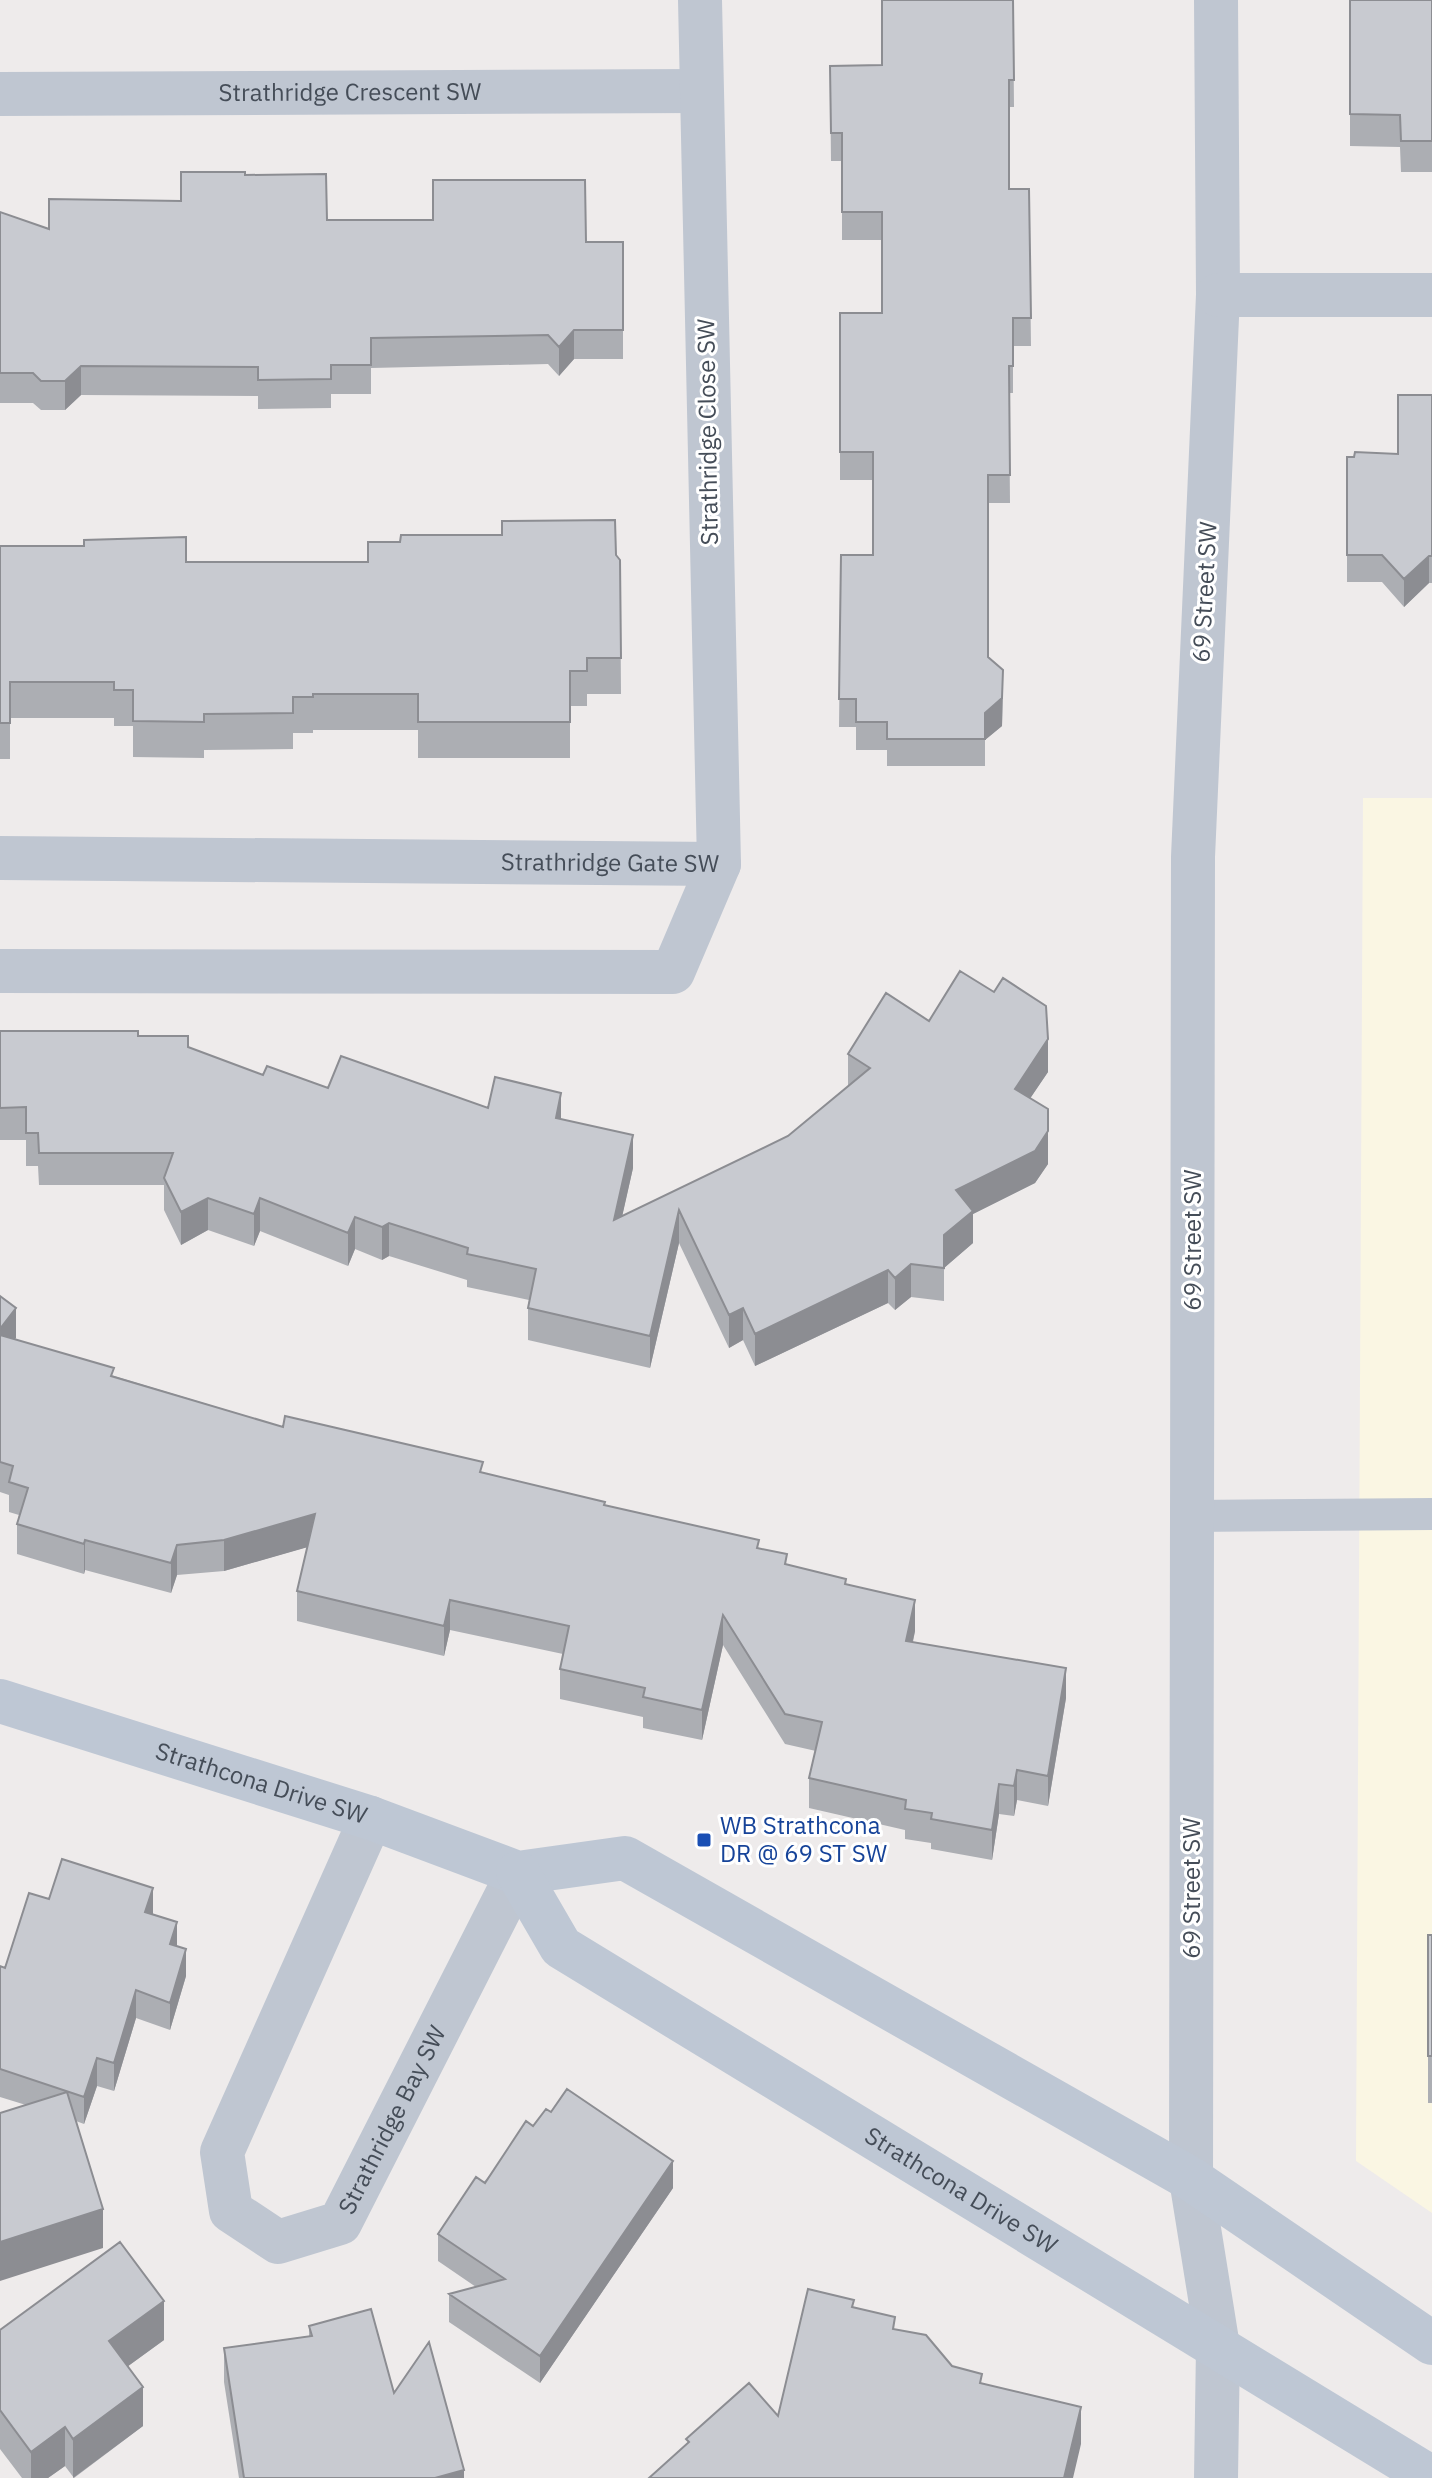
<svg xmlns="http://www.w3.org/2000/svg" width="1432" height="2478" font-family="'IBM Plex Sans',sans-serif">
	<rect width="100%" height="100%" fill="#eeebeb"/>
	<path fill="#faf6e3" d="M1363,798H1432V2213L1356,2161Z"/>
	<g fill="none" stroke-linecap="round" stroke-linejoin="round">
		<path stroke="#bfc6d1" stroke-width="32" d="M1193,1516L1432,1514"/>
		<g stroke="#bfc6d1" stroke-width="44">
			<path d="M1216,0L1218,295L1193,857L1191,2179L1218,2347L1216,2478"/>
			<path id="s1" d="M0,94L700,91"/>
			<path d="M1218,295H1432"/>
			<path id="s2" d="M0,858L719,864"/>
			<path d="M0,971L673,972L719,864L700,0"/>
			<path id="s3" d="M371,1818L222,2152L231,2211L278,2242L340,2223L518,1873"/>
		</g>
		<g stroke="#bec7d4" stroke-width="44">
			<path id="s4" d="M0,1701L371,1818L518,1873L625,1858L1191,2179L1432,2343"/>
			<path id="s5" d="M518,1873L561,1947L1432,2478"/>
		</g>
	</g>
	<path fill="#acaeb3" d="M1013,0L1014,107H1009V189H1029L1031,346H1013V393H1009L1010,503H988V657L1003,698L1002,726L985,740V766H887V750H856V727H839L841,555H873V480H840V313H882V240H842V161H831L830,66L882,65Z
		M1350,0H1432V172H1401L1400,147L1350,146Z
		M245,175L327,220L586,242H623V359H574L559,376L548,364L371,368V394H331V408L258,409V396L81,395L65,410H41L33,403H0V212L49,229L181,201Z
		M1432,395V583H1429L1404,607L1382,582H1347V457L1398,454Z
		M0,546L186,562H368L616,555L620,560L621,694H587V706H570V758H418V730H313V733H293V749L204,750V758L133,757V726H114V718H10V759H0Z
		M929,1021L1048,1072L1030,1098L1048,1164L1035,1183L973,1214V1243L944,1268V1301L911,1297L895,1310L888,1303L755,1366L743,1340L729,1348L679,1243L650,1368L528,1340V1308L529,1300L467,1287V1280L389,1256L382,1260L355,1249L348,1266L260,1231L254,1246L208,1230L181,1245L164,1210V1185H39L38,1166H26V1140H0V1031L138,1036L188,1047L263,1075L328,1088L561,1119L633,1168L622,1216L788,1136L848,1086V1054Z
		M0,1296L15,1339L114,1376L283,1427L483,1473L605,1505L759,1548L787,1565L846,1584L915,1631L913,1642L1066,1698L1048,1806L1017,1800L1014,1816L999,1814L992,1860L931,1849V1843L905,1839V1830L809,1808V1778L816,1751L785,1744L723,1645L702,1740L643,1728V1717L560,1699V1669L563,1654L450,1630L444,1656L297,1621V1591L307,1547L224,1571L177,1575L171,1593L85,1570L84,1574L17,1554V1524L19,1515L9,1512V1495L0,1492Z
		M49,1899L153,1914L177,1946L186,1976L170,2030L136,2018L114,2091L97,2086L84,2124L76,2121L103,2248L26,2105L0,2097V1966L5,1968Z
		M1432,1935V2103H1428V1983Z
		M533,2126L673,2188L540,2383L449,2322V2294L476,2287L438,2261V2234Z
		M309,2326L394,2393L464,2478H239L224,2382V2348L309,2336Z
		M0,2330L164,2340L128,2366L143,2426L74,2478L65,2466L48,2478H22L0,2449Z"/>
	<path fill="#8c8d92" d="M574,330V359L559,376V347Z
		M81,366V395L65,410V381Z
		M1429,556V583L1404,607V579Z
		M1003,670L1002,726L985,740V713Z
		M1048,1039V1072L1015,1121V1089Z
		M561,1093V1126L556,1118Z
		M1048,1109V1164L1035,1183L973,1214V1243L944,1268V1235L956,1190Z
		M633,1135V1168L614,1253V1220Z
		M208,1198V1230L181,1245V1212Z
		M260,1198V1231L254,1246V1214Z
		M679,1210V1243L650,1368V1336Z
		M355,1217V1249L348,1266V1233Z
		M389,1223V1256L382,1260V1227Z
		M911,1264V1297L895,1310V1278Z
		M888,1270V1303L755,1366V1334Z
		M16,1308V1338L0,1360V1329Z
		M743,1308V1340L729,1348V1315Z
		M315,1514V1545L224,1571V1540Z
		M85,1540V1570L84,1574V1544Z
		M177,1545V1575L171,1593V1563Z
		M450,1600V1630L444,1656V1626Z
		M915,1600V1631L906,1671V1641Z
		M723,1615V1645L702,1740V1710Z
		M1066,1668V1698L1048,1806V1776Z
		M1017,1770V1800L1014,1816V1786Z
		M999,1784V1814L992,1860V1830Z
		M153,1888V1916L145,1912Z
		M177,1922V1950L170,1944Z
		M186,1949V1976L170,2030V2003Z
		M136,1990V2018L114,2091V2063Z
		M97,2058V2086L84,2124V2097Z
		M673,2161V2188L540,2383V2356Z
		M103,2209V2248L0,2281V2242Z
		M164,2301V2340L109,2380V2341Z
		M143,2387V2426L73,2478V2439Z
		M1081,2407V2444L1073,2478H1064Z
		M65,2427V2466L48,2478H31V2452Z
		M464,2470V2478H435Z"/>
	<path fill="#c8cad0" stroke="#8c8d92" stroke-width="2" d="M882,0H1013L1014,80H1009V189H1029L1031,318H1013V366H1009L1010,475H988V657L1003,670L1002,698L985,713V739H887V722H856V699H839L841,555H873V452H840V313H882V212H842V133H831L830,66L882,65Z
		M1350,0H1432V141H1401L1400,115L1350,114Z
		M181,172H245V175L326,174L327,220H433V180H585L586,242H623V330H574L559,347L548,335L371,338V365H331V379L258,380V367L81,366L65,381H41L33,373H0V212L49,229V199L181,201Z
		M1398,395H1432V556H1429L1404,579L1382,555H1347V457H1354L1355,452L1398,454Z
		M615,520L616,555L620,560L621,658H587V671H570V722H418V694H313V697H293V713L204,714V722L133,721V690H114V682H10V723H0V546H84V540L186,537V562H368V542H400L401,535H502V521Z
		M960,971L994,992L1003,978L1046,1006L1048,1039L1015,1089L1048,1109V1131L1035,1151L956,1190L973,1211L944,1235V1268L911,1264L895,1278L888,1270L755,1334L743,1308L729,1315L679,1210L650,1336L528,1308L536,1269L467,1254L468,1248L389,1223L382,1227L355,1217L348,1233L260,1198L254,1214L208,1198L181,1212L164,1178L173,1153H39L38,1133H26V1107L0,1108V1031H138V1036H188V1047L263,1075L267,1066L328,1088L341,1056L488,1108L495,1077L561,1093L556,1118L633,1135L614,1220L788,1136L870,1068L848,1054L886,993L929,1021Z
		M0,1296L16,1308L0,1329Z
		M0,1335L114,1368L111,1376L283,1427L285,1416L483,1462L480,1472L605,1502L604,1505L759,1540L757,1548L787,1554L785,1564L846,1579L845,1584L915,1600L906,1641L1066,1668L1048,1776L1017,1770L1014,1786L999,1784L992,1830L931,1819L932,1813L905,1809L906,1800L809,1778L822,1722L785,1714L723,1615L702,1710L643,1697L645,1688L560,1669L569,1626L450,1600L444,1626L297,1591L315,1514L224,1540L177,1545L171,1563L85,1540L84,1544L17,1524L28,1488L9,1482L13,1466L0,1462Z
		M62,1859L153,1888L145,1912L177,1922L170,1944L186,1949L170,2003L136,1990L114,2063L97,2058L84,2097L0,2069V1966L5,1968L29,1893L49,1899Z
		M1428,1935H1432V2056H1428Z
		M567,2089L673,2161L540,2356L449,2294L505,2279L438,2234L476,2177L485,2183L526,2121L533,2126L546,2109L551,2112Z
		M67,2092L103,2209L0,2242V2113Z
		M120,2242L164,2301L109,2341L143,2387L73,2439L65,2427L31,2452L0,2410V2330Z
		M808,2289L854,2300L852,2307L895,2317L893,2329L926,2335L952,2366L982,2374L980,2383L1081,2407L1064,2478H649L689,2442L686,2439L749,2383L778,2416Z
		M371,2309L394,2393L429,2342L464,2470L435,2478H244L224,2348L312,2336L309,2326Z"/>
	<rect fill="#1a4fb4" stroke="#fff" stroke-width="3" x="696" y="1832" width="16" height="16" rx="4"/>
	<g text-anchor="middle" stroke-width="6" stroke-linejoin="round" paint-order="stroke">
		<g font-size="24" fill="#454d58" stroke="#fff">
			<text dy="8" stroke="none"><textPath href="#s1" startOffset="350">Strathridge Crescent SW</textPath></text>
			<text transform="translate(708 432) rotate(-91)" y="8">Strathridge Close SW</text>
			<text transform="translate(1205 592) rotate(-87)" y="8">69 Street SW</text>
			<text dy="8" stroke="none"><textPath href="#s2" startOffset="610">Strathridge Gate SW</textPath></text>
			<text transform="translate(1193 1240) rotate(-90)" y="8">69 Street SW</text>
			<text dy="8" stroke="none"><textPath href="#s4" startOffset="274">Strathcona Drive SW</textPath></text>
			<text transform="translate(1192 1888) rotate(-90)" y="8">69 Street SW</text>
			<text dy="8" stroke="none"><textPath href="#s3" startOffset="662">Strathridge Bay SW</textPath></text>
			<text dy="8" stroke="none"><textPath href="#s5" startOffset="554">Strathcona Drive SW</textPath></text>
		</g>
		<g font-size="24" fill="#164399" stroke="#fff" text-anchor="start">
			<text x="720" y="1834">WB Strathcona<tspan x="720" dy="28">DR @ 69 ST SW</tspan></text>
		</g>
	</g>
</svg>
